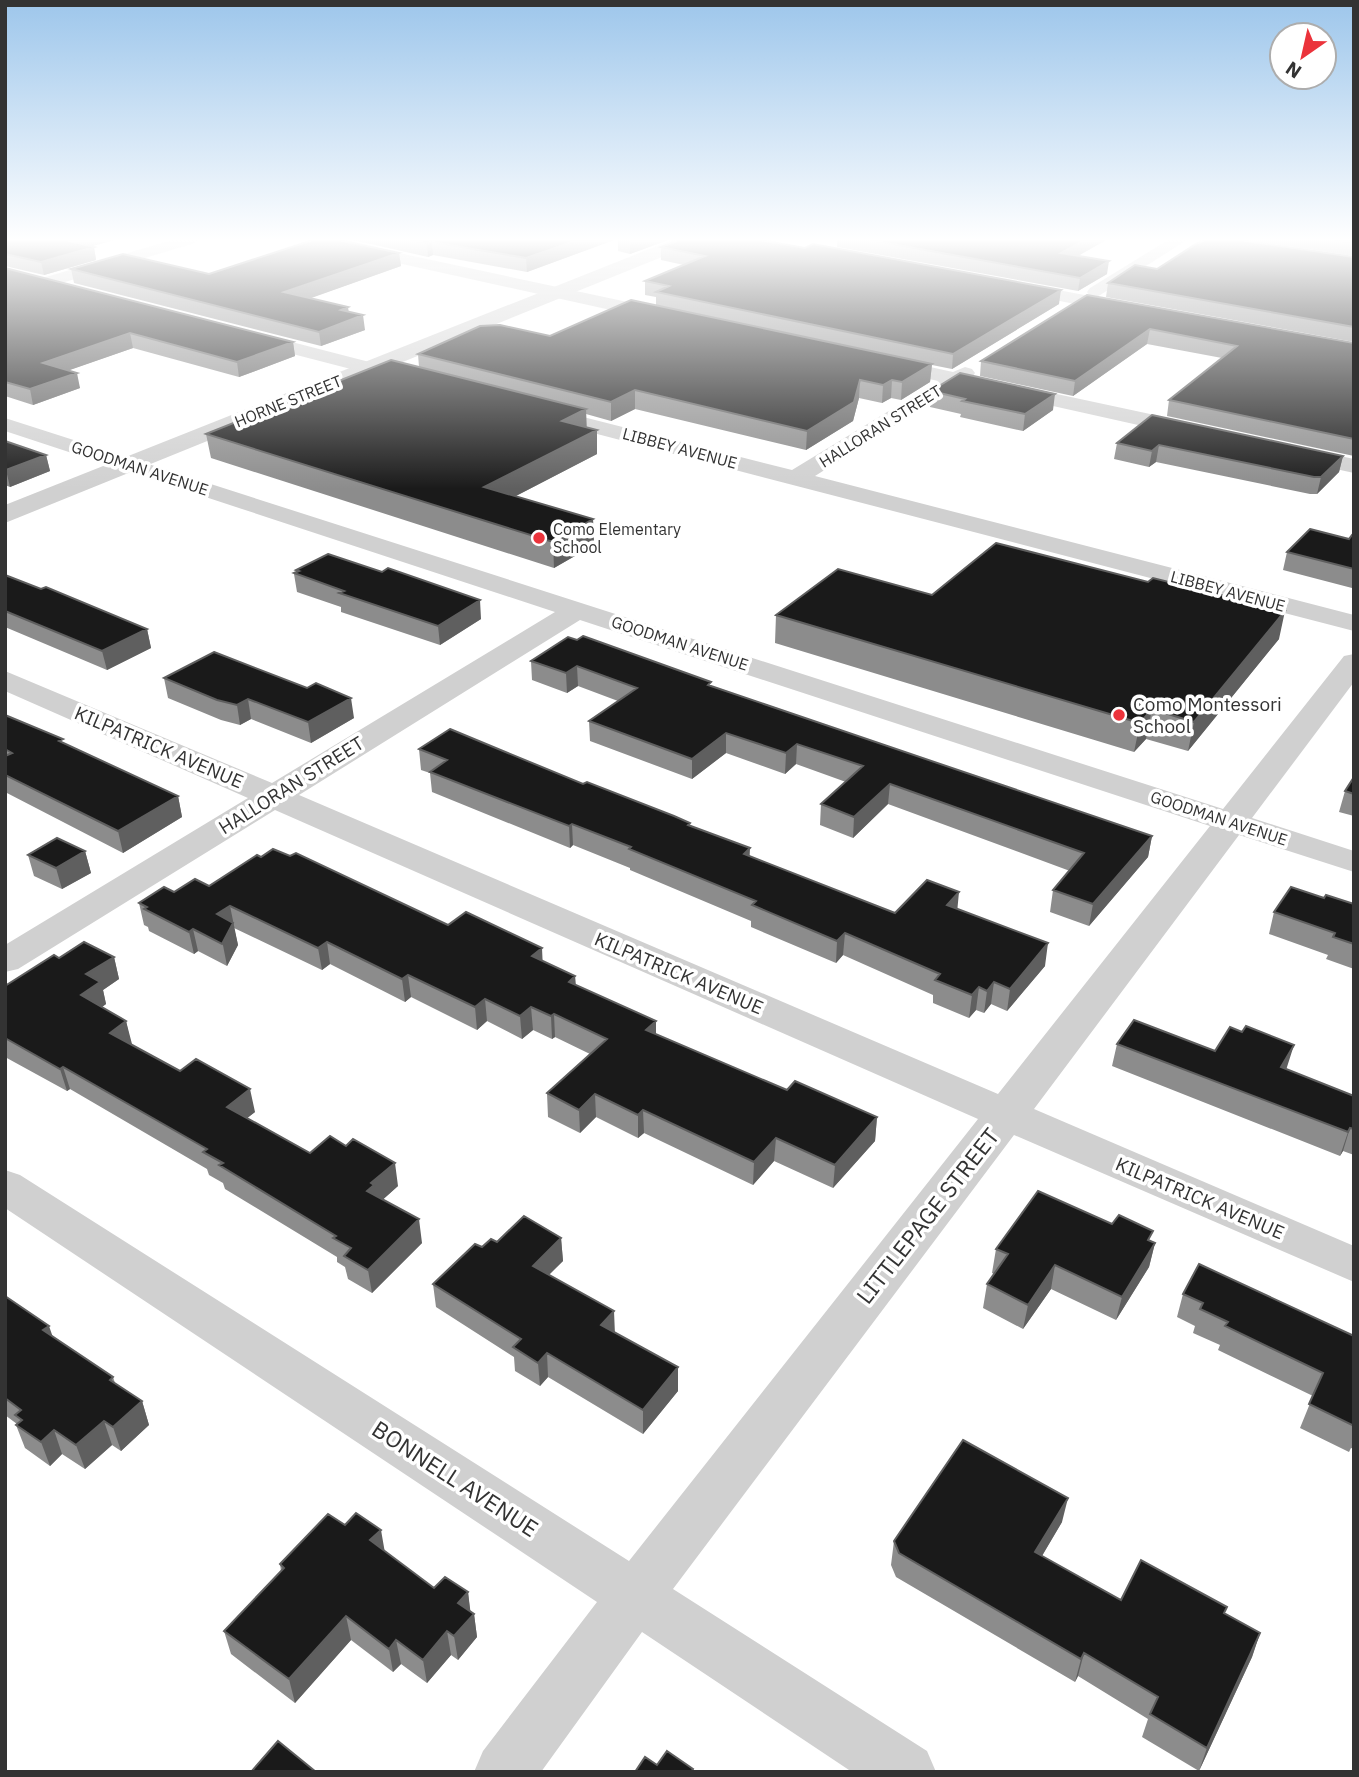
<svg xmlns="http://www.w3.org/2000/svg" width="1359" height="1777" font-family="'IBM Plex Sans',sans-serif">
	<rect width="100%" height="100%" fill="#fff"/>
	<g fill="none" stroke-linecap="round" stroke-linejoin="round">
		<path fill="#d0d0d0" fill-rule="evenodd" d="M172,240H197L195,243L5,300V289Z
			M308,240H338L665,310L674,316L665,322L316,245Z
			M1168,240H1187L1097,297L1132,304L1134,308L1132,312L1125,314L1015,292L1006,287L1015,282L1090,296L1087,292L1090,288Z
			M249,331L412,373L415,377L412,381L405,383L242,341L239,337L242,333Z
			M884,357L953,372L965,367L972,369L975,373L973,376L1192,423L1200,425L1203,430L1200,435L1192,437L959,385L815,476L1354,615V631L532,417L529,412L532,407L540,406L792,470L938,381L877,367L874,363L877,359Z
			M5,418L1223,809L1344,656L1354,654V682L1252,818L1354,851V872L1239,835L1034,1109L1354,1246V1282L1014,1135L673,1589L927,1751L936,1772H852L642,1632L541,1772H474L483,1751L597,1602L5,1208V1170L20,1175L629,1561L978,1119L275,810L18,969L5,972V945L248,798L5,691V671L272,783L555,612L5,431ZM580,620L1210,826L998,1094L299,795Z
			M1294,446L1354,459V473L1286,458L1283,453L1286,448Z"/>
		<path fill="#d0d0d0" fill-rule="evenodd" d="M672,240H697L694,244L5,523V505Z"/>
	</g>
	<path fill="#8c8c8c" d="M5,240L92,246L94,247L96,260L44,275L5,266Z
		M353,240H614L527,272L433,255L428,257Z
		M618,240H668L630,254L618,251Z
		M837,240H1106L1078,256L1107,274L1078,291L837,247Z
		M1246,240H1354V256Z
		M661,247L1059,304L952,369L932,365L930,382L901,400L891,398L882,403L859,398L853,421L806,450L635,409L611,421L586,414V427L597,430V454L516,496L593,519L594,545L554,568L211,458L206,434L419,367L418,354L550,336L656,305V297L645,295V281L684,265L661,260Z
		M399,253L401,266L310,298L349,312L365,330L321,346L74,283L71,269L209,274Z
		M1354,257V342L1106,297L1108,283L1157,269Z
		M5,268L293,342L295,356L239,377L133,348L69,370L80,388L33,405L5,396Z
		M1087,295L1354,343V456L1167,416L1169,400L1222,358L1147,344L1073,396L980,376L981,361Z
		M931,391L1053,410L1023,431L960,417L961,414L930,407Z
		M5,441L46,455L50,471L10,487L5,485Z
		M1117,443L1343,456L1339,472L1317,494H1310L1156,462L1149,467L1114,459Z
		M1354,536V585L1352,588L1283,570L1287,552L1349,539Z
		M296,570L481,619L440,645L341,612V607L297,592L294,574L296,572Z
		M5,575L147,629L151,648L107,670L5,627Z
		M932,595L1279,639L1188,751L1146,739L1134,752L775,643L776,615Z
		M568,637L1152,836L1148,857L1089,926L1050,912L1053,890L1070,871L888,804L853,838L820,825L821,804L846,782L796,764L785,774L726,753L692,779L590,741L589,721L618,701L578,686L567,693L532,680L531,661Z
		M164,678L354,718L311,743L251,719L240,725L221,720L168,698Z
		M5,715L64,743L178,796L182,817L123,853L5,792Z
		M419,749L583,784L690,825L750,856L895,913L957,909L1045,966L1007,1011L991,1004L984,1013L976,1010L969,1018L933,1003V995L843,955L836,963L751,927V921L630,870V868L573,845L570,848L432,792L430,773L421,770Z
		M1354,777V816L1339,812L1345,791Z
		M85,851L91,873L62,889L34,876L28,855Z
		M209,886L448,925L542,948V961L575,976L576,985L656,1034L787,1090L877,1117L875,1141L833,1188L774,1161L753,1185L644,1133L638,1138L596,1117L580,1133L548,1117L547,1093L590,1054L555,1037L552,1039L533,1030L522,1039L487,1021L477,1030L411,997L405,1002L330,964L322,970L234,928L238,945L227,966L198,951L194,954L149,931L148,927L144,925L139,903L174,892Z
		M1324,898L1354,904V969L1326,959L1328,955L1269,934L1274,912Z
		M114,957L119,979L103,990L106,1004L102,1007L126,1021L131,1044L255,1112L247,1118L310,1153L398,1186L383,1199L422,1243L372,1293L348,1279L345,1267L337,1262V1257L225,1189L223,1183L209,1175L207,1169L70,1089L67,1091L5,1057V986L59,958Z
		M1117,1044L1215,1051L1287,1067L1286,1069L1354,1096V1155L1343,1151L1340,1156L1112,1066Z
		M561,1238L563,1261L549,1275L614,1311V1332L678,1391L643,1434L548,1377L540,1386L515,1371L514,1357L436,1307L433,1284L482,1247L497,1242Z
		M1151,1241L1155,1243L1149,1267L1116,1320L1051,1289L1023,1329L983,1308L987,1284L994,1274L992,1273L996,1249Z
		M1183,1294L1354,1336V1449L1351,1448L1349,1452L1300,1428L1313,1396L1218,1350L1220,1345L1193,1333L1195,1326L1177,1317Z
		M5,1296L53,1337L113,1377L115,1383L142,1401L149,1425L121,1451L112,1445L85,1469L62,1454L50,1466L25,1448L16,1425L17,1424L5,1415Z
		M1062,1522L1042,1556L1121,1600L1225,1614L1260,1633L1252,1657L1199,1771L1142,1737L1148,1719L1078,1676L1075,1682L896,1577L891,1565L894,1541Z
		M385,1551L434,1588L468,1592L470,1611L474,1614L477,1637L458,1660L451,1655L427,1683L401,1664L393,1672L351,1640L295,1703L231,1654L224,1631L281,1571L280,1564Z"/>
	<path fill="#5f5f5f" d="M66,240H114L69,253Z
		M578,240H614L527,272L526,258Z
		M632,240H668L630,254V241Z
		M1085,240H1106L1060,266L1061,253Z
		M432,242L433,255L428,257L427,243Z
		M94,247L96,260L44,275L41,262Z
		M399,253L401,266L286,307L284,292Z
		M1109,261L1107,274L1078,291L1080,278Z
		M1061,290L1059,304L952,369L953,354Z
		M348,307L350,320L363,315L365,330L321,346L319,332L341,310Z
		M1150,329L1147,344L1073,396L1075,381Z
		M130,333L133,348L47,378L43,363Z
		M293,342L295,356L239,377L237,362Z
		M932,364L930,382L901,400L902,382Z
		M77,373L80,388L33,405L30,389Z
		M860,380L859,398L853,421L806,450L807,431Z
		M892,380L891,398L882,403L883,385Z
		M635,390V409L611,421V402Z
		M1055,394L1053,410L1023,431L1025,414Z
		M586,409L587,433L562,421Z
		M597,430V454L485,512L484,487Z
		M1159,445L1156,462L1149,467L1152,451Z
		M46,455L50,471L10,487L6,470Z
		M1343,456L1339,472L1317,494L1321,477Z
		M593,519L594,545L554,568L553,542Z
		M480,600L481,619L440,645L438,626Z
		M1285,611L1279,639L1188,751L1194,722Z
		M147,629L151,648L107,670L102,651Z
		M577,666L578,686L567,693L566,673Z
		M351,698L354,718L311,743L308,722Z
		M248,699L251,719L240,725L237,705Z
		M1152,709L1146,739L1134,752L1140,723Z
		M726,733V753L692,779V759Z
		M797,744L796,764L785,774L786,753Z
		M890,784L888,804L853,838L854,817Z
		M178,796L182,817L123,853L118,831Z
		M572,824L573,845L570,848L569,826Z
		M1152,836L1148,857L1089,926L1093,904Z
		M750,848L749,870L744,854Z
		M85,851L91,873L62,889L56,868Z
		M959,892L957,913L947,905Z
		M230,906L238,945L227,966L217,914Z
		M193,929L198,951L194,954L189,932Z
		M845,933L843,955L836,963L837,941Z
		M327,942L330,964L322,970L318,948Z
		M1048,943L1045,966L1007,1011L1010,989Z
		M542,948L543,970L532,956Z
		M114,957L119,979L103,990L106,1004L87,1018L81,995L86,974Z
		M408,975L411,997L405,1002L402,979Z
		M575,976L576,999L569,982Z
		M994,982L991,1004L984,1013L987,991Z
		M979,987L976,1010L969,1018L972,995Z
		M485,999L487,1021L477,1030L475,1007Z
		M531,1007L533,1030L522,1039L520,1016Z
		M554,1014L555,1037L552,1039L551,1016Z
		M126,1021L132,1044L116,1055L110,1033Z
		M656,1021V1044L646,1030Z
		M1294,1045L1287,1067L1274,1090L1281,1067Z
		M63,1067L70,1089L67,1091L60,1069Z
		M250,1089L255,1112L232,1130L227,1107Z
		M595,1094L596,1117L580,1133L579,1110Z
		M643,1110L644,1133L638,1138V1115Z
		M877,1117L875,1141L833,1188L835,1165Z
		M1350,1128L1343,1151L1340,1156L1348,1132Z
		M776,1138L774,1161L753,1185L754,1162Z
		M395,1163L398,1186L377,1205L367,1191L371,1183Z
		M419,1219L422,1243L372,1293L368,1270Z
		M561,1238L563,1261L534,1289L533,1266Z
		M1155,1243L1149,1267L1116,1320L1122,1297Z
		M1055,1265L1051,1289L1023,1329L1028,1305Z
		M614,1311L615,1335L601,1325Z
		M49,1326L57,1349L43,1330Z
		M547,1353L548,1377L540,1386L538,1363Z
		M678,1367V1391L643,1434V1410Z
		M142,1401L149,1425L121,1451L113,1427Z
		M104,1421L112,1445L85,1469L76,1445Z
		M54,1430L62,1454L50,1466L41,1442Z
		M1068,1498L1062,1522L1030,1576L1035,1552Z
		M381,1530L385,1553L370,1540Z
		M468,1592L471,1616L458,1603Z
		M474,1614L477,1637L458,1660L454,1636Z
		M346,1616L351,1640L295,1703L289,1679Z
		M447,1631L451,1655L427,1683L423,1660Z
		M1260,1633L1252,1657L1199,1771L1207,1748Z
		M396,1640L401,1664L393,1672L389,1649Z
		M1084,1653L1078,1676L1075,1682L1081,1659Z"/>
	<path fill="#1a1a1a" stroke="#5f5f5f" stroke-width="2" d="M5,240H66L94,247L41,262L5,254Z
		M313,240H339L399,253L284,292L348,307L341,310L363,315L319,332L71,269L123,254L209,274Z
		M410,240H578L526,258L432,242L427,243Z
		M679,240H760L805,248L813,244L1061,290L953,354L656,292L669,286L645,281L705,256L661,247Z
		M870,240H1085L1061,253L1109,261L1080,278Z
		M1205,240H1240L1354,257V327L1108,283L1135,265L1157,269L1196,244Z
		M1334,240H1354V243Z
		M5,268L293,342L237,362L130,333L43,363L77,373L30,389L5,382Z
		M1087,295L1354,343V439L1169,400L1237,346L1150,329L1075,381L981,361Z
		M631,300L932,364L902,382L892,380L883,385L860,380L854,402L807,431L635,390L611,402L418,354L480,326L500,325L550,336Z
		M391,360L586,409L562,421L597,430L484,487L593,519L553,542L206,434Z
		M960,373L1055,394L1025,414L962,401L965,399L931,391Z
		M1152,415L1343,456L1321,477H1314L1159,445L1152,451L1117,443Z
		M5,441L46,455L6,470L5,469Z
		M1310,529L1349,539L1352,535L1354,536V569L1287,552Z
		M996,543L1148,582L1153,578L1285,611L1194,722L1152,709L1140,723L776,615L838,569L932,595Z
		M328,554L382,572L388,568L480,600L438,626L339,593L344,591L294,573L299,571L296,570Z
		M5,575L41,589L46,587L147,629L102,651L5,611Z
		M583,636L711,682L708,685L1152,836L1093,904L1053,890L1084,853L890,784L854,817L821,804L863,766L797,744L786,753L726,733L692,759L589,721L637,688L577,666L566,673L531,661L568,637L577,640Z
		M214,652L307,688L316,683L351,698L308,722L248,699L237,705L217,700L164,678Z
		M5,715L63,739L59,741L178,796L118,831L5,775V756L12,753L5,749Z
		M450,729L583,784L587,782L674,816L690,823L688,825L750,848L744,854L895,913L927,880L959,892L947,905L1048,943L1010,989L994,982L987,991L979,987L972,995L935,980L940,974L845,933L837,941L752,905L756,901L629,849L631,847L572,824L569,826L430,772L447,760L419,749Z
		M1354,777V794L1345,791Z
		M57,838L85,851L56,868L28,855Z
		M273,849L290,856L296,853L448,925L466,912L542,948L532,956L575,976L569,982L656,1021L646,1030L787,1090L795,1081L877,1117L835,1165L776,1138L754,1162L643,1110L638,1115L595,1094L579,1110L547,1093L607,1039L554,1014L551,1016L531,1007L520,1016L485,999L475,1007L408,975L402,979L327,942L318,948L230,906L217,914L233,923L222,944L193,929L189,932L144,909L147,907L139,903L164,887L174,892L195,879L209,886L257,855L261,857Z
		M1291,887L1324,898L1326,895L1354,904V944L1333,937L1335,933L1274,912Z
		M84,942L114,957L86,974L100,982L81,995L126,1021L110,1033L180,1071L196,1059L250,1089L227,1107L310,1153L330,1136L346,1146L353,1139L395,1163L371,1183L374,1185L367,1191L419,1219L368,1270L344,1256L351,1248L333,1238L336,1236L219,1165L223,1163L203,1152L207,1149L63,1067L60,1069L5,1038V986L54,955L59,958Z
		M1134,1020L1215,1051L1230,1027L1242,1032L1246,1026L1294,1045L1281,1067L1354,1096V1129L1350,1128L1348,1132L1117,1044Z
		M1038,1191L1112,1224L1119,1215L1153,1231L1148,1240L1155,1243L1122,1297L1055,1265L1028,1305L987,1284L1008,1254L996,1249Z
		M524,1216L561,1238L533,1266L614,1311L601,1325L678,1367L643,1410L547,1353L538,1363L513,1347L521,1339L433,1284L475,1244L482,1247L491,1239L497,1242Z
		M1199,1264L1354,1336V1426L1309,1404L1323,1373L1225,1326L1228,1322L1200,1309L1203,1303L1183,1294Z
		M5,1296L49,1326L43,1330L113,1377L110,1380L142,1401L113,1427L104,1421L76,1445L54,1430L41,1442L16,1425L22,1420L15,1415L21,1410L5,1398Z
		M963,1440L1068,1498L1035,1552L1121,1600L1141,1560L1227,1607L1224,1613L1260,1633L1207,1748L1150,1714L1158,1697L1084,1653L1081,1659L899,1553L894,1541Z
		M356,1513L381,1530L370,1540L434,1588L445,1577L468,1592L458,1603L474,1614L454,1636L447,1631L423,1660L396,1640L389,1649L346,1616L289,1679L224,1631L284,1568L280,1564L328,1514L345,1525Z
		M278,1741L316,1772H251Z
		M667,1751L693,1769L691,1772H635L645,1757L657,1765Z"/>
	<linearGradient id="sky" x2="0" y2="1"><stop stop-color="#9dc6eb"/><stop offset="0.49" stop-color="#fff"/><stop offset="1" stop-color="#fff" stop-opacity="0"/></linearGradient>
	<rect width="1359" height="489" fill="url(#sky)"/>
	<g fill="#eb333b" stroke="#fff" stroke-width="2.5">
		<circle cx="539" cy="538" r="7"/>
		<circle cx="1119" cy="715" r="7"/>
	</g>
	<g text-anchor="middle" stroke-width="7" stroke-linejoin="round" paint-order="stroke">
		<g font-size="16" fill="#333" stroke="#fff">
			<text transform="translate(288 401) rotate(-22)" y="6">HORNE STREET</text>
			<text transform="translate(880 426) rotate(-32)" y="6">HALLORAN STREET</text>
			<text transform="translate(680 448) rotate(15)" y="6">LIBBEY AVENUE</text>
			<text transform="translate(140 468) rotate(18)" y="6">GOODMAN AVENUE</text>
			<text transform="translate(1228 591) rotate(15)" y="6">LIBBEY AVENUE</text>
			<text transform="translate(680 643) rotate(18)" y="6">GOODMAN AVENUE</text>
			<text transform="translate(1219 818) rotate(18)" y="6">GOODMAN AVENUE</text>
		</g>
		<g font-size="16" fill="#333" stroke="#fff" text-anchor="start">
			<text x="553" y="535">Como Elementary<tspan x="553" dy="18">School</tspan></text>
		</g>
		<g font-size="19" fill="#333" stroke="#fff" text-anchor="start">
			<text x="1133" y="711">Como Montessori<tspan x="1133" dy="22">School</tspan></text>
		</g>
		<g font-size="19" fill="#333" stroke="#fff">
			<text transform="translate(159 747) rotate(23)" y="7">KILPATRICK AVENUE</text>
			<text transform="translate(291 785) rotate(-32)" y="7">HALLORAN STREET</text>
			<text transform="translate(679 973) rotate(23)" y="7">KILPATRICK AVENUE</text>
			<text transform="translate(1200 1198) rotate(23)" y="7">KILPATRICK AVENUE</text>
		</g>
		<g font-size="23" fill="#333" stroke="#fff">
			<text transform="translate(928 1216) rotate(-52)" y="8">LITTLEPAGE STREET</text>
			<text transform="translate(455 1479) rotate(33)" y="8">BONNELL AVENUE</text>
		</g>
	</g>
	<rect width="1359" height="1777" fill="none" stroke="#333333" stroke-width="14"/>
	<g transform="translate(1303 56) rotate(214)"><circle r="33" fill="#ffffff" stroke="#adadad" stroke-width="2"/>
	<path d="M0-5L12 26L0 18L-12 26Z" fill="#eb333b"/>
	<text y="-10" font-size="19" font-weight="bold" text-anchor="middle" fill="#333333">N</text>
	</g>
</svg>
